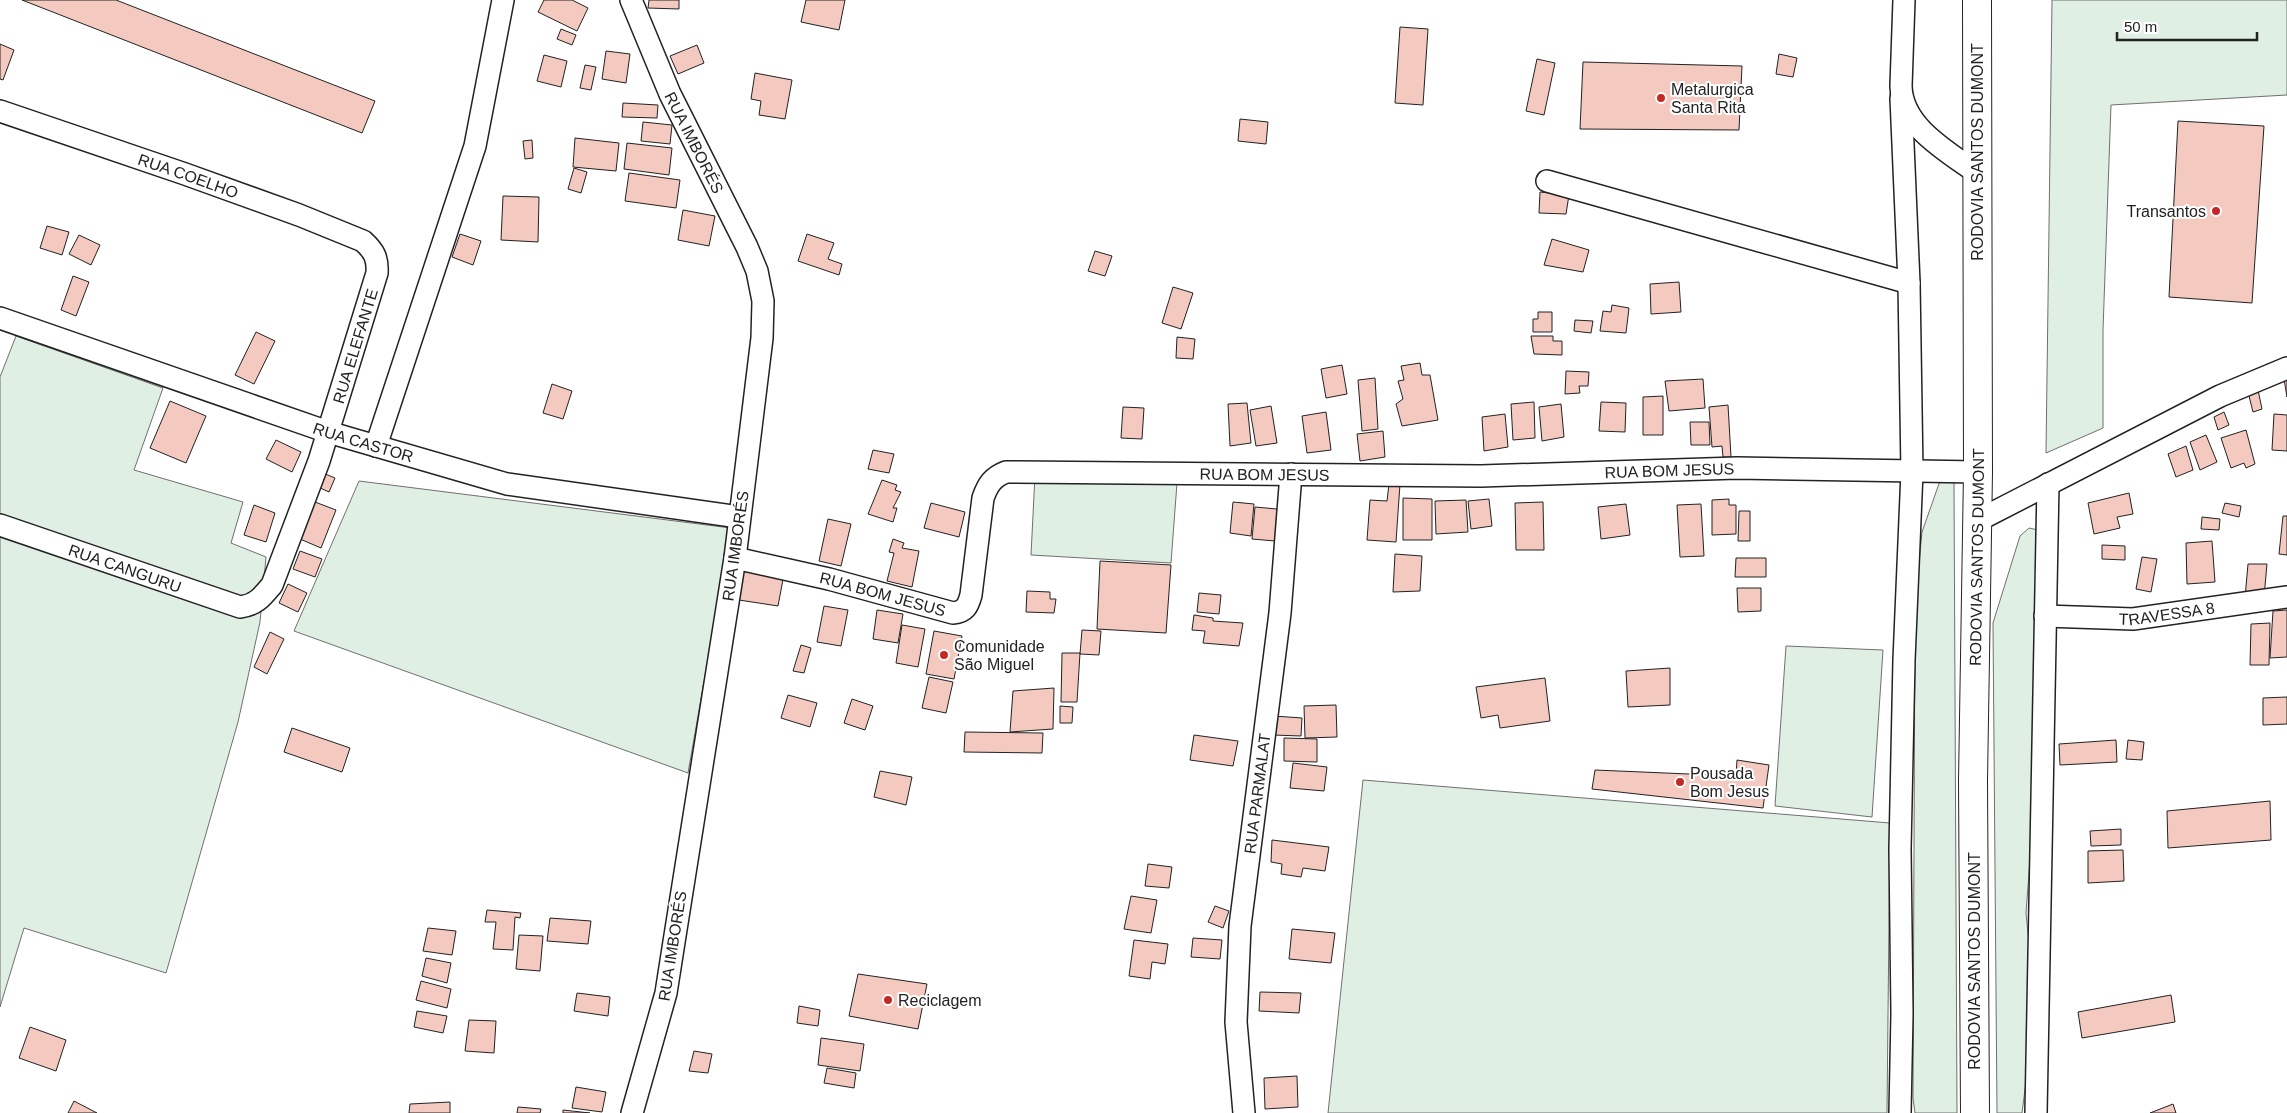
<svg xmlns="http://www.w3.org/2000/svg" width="2287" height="1113" font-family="Helvetica,sans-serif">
	<rect width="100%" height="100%" fill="#fff"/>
	<path fill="#e0efe3" stroke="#6f6f6f" d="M2052,0H2287V95L2111,105L2103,330V428L2046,453Z
		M16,336L163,388L134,470L243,502L231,543L266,557L260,622L238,722L166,973L24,928L0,1007V377Z
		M1035,475L1177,483L1171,563L1031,555Z
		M1941,478L1954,481L1957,1113H1915L1913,1098L1915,604L1922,532Z
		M359,481L731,528L688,773L294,631Z
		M2029,528L2038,530L2031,846L2026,913L2031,963L2029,1058L2022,1113H1997L1993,623L2020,536Z
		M1786,646L1883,650L1872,817L1775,806Z
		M1363,780L1890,823L1887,1113H1328Z"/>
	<path fill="#f3c9c0" stroke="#222" d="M22,0H116L375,101L362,133Z
		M544,0H572L588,8L577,31L538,12Z
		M649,0H679V9L648,8Z
		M806,0H845L839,30L801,22Z
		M1400,27L1428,29L1423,105L1395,103Z
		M561,29L576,35L572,45L557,39Z
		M0,44L14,50L3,80L0,79Z
		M697,45L704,63L678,74L670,56Z
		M606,51L630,54L626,83L602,79Z
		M1779,54L1797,58L1793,77L1776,74Z
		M544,55L567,61L561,87L537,81Z
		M1537,59L1555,63L1544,115L1526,111Z
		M1583,62L1742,66L1739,130L1580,129Z
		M585,65L596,67L591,90L580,88Z
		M755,73L792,80L785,119L759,115L761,101L751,99Z
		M623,103L658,105L657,118L622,117Z
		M1240,119L1268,122L1266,144L1238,141Z
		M2178,121L2264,126L2252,303L2169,297Z
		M643,122L672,125L670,144L641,141Z
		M575,138L619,143L616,171L573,167Z
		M532,140L533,158L525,159L523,141Z
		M627,143L672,148L669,175L624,169Z
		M574,168L587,172L581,193L568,189Z
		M629,173L680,180L676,208L625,201Z
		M1540,192L1569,195L1566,214L1539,213Z
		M503,196L539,197L538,242L501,240Z
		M683,210L715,216L709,246L678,240Z
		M47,226L69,232L62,255L40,248Z
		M460,234L481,241L473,265L452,257Z
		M807,234L834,243L828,259L842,264L839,275L798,261Z
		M79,235L100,245L91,265L69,254Z
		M1552,239L1589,250L1583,272L1544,265Z
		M1095,251L1112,256L1105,276L1088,271Z
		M73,276L89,282L76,316L61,310Z
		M1679,282L1681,312L1651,314L1650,284Z
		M1173,287L1193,293L1181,329L1162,323Z
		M1612,305L1629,308L1626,333L1600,331L1603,311L1611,312Z
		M1538,312H1552V332H1533V319H1538Z
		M1575,320L1593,321L1591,333L1574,331Z
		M256,332L275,341L254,384L235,375Z
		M1531,336H1553V341H1562V355L1534,354Z
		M1177,337L1195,339L1193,359L1176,358Z
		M1420,363L1422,375H1430L1438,420L1402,426L1396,404L1403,399L1398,381L1404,380L1401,366Z
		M1342,365L1347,394L1326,398L1321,369Z
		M1566,371L1589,372L1588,386H1579L1580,393L1565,394Z
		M1375,378L1378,429L1362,431L1358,380Z
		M2287,378V397L2284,379Z
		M1703,379L1705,408L1669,411L1665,381Z
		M552,384L572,391L563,419L543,413Z
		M2258,390L2262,409L2253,412L2248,392Z
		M1663,396V435H1643V397Z
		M170,401L206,416L186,463L150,448Z
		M1534,402L1535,438L1513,440L1511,404Z
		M1601,402L1626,403L1625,432L1599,431Z
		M1247,403L1251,443L1230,446L1228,404Z
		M1561,404L1564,437L1542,441L1539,407Z
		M1728,405L1731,457H1723L1722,446L1712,447L1709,407Z
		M1271,406L1277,443L1256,446L1250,410Z
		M1123,407L1144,408L1142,439L1121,438Z
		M1326,412L1331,450L1307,453L1302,416Z
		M2224,412L2229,425L2218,430L2214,417Z
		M1505,414L1508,447L1484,451L1482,417Z
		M2274,414L2287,415V451L2272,450Z
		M1690,422H1709L1710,445H1691Z
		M2246,430L2255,464L2246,468L2244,463L2231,468L2221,438Z
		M1383,431L1385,457L1360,461L1357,434Z
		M2206,435L2217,462L2200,470L2190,442Z
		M276,440L301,452L292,472L266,459Z
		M2186,446L2193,470L2176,477L2168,454Z
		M873,450L894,454L889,473L868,469Z
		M323,473L335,478L329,492L318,487Z
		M882,480L897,485L895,490L901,492L893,508H897L893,522L868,514Z
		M1389,484H1400L1396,542L1367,540L1370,500L1387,501Z
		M2129,493L2133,514L2117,517L2120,528L2094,534L2088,503Z
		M1403,498L1432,499V540H1403Z
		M1489,499L1492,526L1471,529L1468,501Z
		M1729,499V505H1736V534L1712,535V500Z
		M1466,500L1468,532L1436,534L1435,501Z
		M315,502L336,510L321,548L300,539Z
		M1233,502L1254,504L1251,536L1230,533Z
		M1543,502L1544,550H1516L1515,503Z
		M931,503L965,512L959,537L924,528Z
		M2225,503L2241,506L2239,517L2222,513Z
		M1626,504L1630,535L1601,539L1598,507Z
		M1701,504L1704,556L1680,557L1677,505Z
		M254,505L275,513L266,542L244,535Z
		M1255,507L1277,509L1275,541L1252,539Z
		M1739,511H1750V541H1738Z
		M2283,516H2287V555L2279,554Z
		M2202,517L2220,519L2219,530L2201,529Z
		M828,519L851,524L841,566L819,561Z
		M893,539L904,543L902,548L919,551L912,587L887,581L894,553L889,552Z
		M2212,541L2215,582L2187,584L2186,543Z
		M2102,545L2125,546V560L2102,559Z
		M300,551L322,559L315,577L293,569Z
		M1395,554L1422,556L1420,591L1393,592Z
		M2142,557L2157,559L2151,592L2136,589Z
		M1736,558H1766V577H1735Z
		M1100,561L1171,565L1166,633L1097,629Z
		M2248,564H2267L2264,597L2245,598Z
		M744,567L784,574L778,606L739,600Z
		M288,584L307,593L298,612L279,603Z
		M1737,588H1761V611L1738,612Z
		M1027,591L1050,592V599H1056L1054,613L1026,612Z
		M1199,593L1221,595L1219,614L1197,612Z
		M824,606L848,610L841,646L817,642Z
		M877,610L903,614L898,643L873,639Z
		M2287,610V657L2270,658L2273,611Z
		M1194,615L1213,618V621L1243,623L1239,646L1203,643L1205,631L1192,630Z
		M2270,623L2269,665H2250L2251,624Z
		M902,625L925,629L918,667L896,663Z
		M1082,630L1101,631L1099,655L1080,654Z
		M934,631L962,636L954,679L926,674Z
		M270,632L284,639L267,674L254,667Z
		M801,645L811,648L804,673L793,671Z
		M1062,653H1080L1077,702H1061Z
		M1670,668V705L1628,707L1626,671Z
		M929,677L953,682L946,713L922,708Z
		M1545,678L1550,721L1500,728L1498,715L1481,718L1476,687Z
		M1054,688L1053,729L1010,732L1013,691Z
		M788,695L817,703L810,727L781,718Z
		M2287,697V724L2263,725V698Z
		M852,699L873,706L865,730L844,723Z
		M1336,705L1337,737L1305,738L1304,706Z
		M1060,706L1073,707L1072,723H1060Z
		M1274,716L1302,718L1301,736L1273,735Z
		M292,728L350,748L342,772L284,752Z
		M965,732L1043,733L1042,753L964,752Z
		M1194,735L1238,741L1233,766L1190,760Z
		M1284,738L1317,739V762L1284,761Z
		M2116,740L2117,762L2060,765L2059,744Z
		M2128,740L2144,742L2142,760L2126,759Z
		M1737,760L1769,765L1763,808L1592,789L1595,770L1736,776Z
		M1293,763L1327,767L1324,791L1290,788Z
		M880,771L912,777L906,805L874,797Z
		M2270,801L2271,840L2168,848L2167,811Z
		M2121,829V845L2091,846L2090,831Z
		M1272,840L1329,847L1325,871L1303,868L1301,877L1281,874L1282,864L1271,862Z
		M2123,850L2124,881L2088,883V851Z
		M1148,864L1172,867L1169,888L1145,886Z
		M1131,896L1157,900L1151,933L1124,929Z
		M1215,906L1229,911L1223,928L1208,922Z
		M487,910L521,913L520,918L515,917L513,950L493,949L496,922H485Z
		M550,918L591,921L588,944L547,941Z
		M428,928L456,931L452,955L423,951Z
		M1292,929L1335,933L1331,963L1289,959Z
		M519,935L543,936L540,971L516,969Z
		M1193,938L1222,940L1220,959L1191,957Z
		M1134,940L1168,944L1165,964L1152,962L1150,979L1129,976Z
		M426,958L451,963L447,983L422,976Z
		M858,974L927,984L918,1029L849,1016Z
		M421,981L451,989L447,1008L416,1000Z
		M1260,992L1301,993L1299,1013L1259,1011Z
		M577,993L610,997L608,1016L574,1011Z
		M2171,995L2175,1022L2082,1038L2078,1012Z
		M799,1006L820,1010L818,1026L797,1023Z
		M417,1011L447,1016L443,1033L414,1027Z
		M469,1020L496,1021L494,1053L465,1051Z
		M30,1027L66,1040L56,1071L19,1058Z
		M821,1038L864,1044L860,1071L818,1065Z
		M694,1051L712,1054L708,1073L689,1071Z
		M827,1068L856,1073L854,1088L824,1083Z
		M1297,1076L1298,1107L1265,1109L1264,1078Z
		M576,1087L606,1092L602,1112L572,1108Z
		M74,1101L97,1113H68Z
		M450,1102V1113H409L410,1104Z
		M2173,1104L2176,1113H2150Z
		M518,1107L541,1109L540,1113H517Z
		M563,1110L590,1113H563Z"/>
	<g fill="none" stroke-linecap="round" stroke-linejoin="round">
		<defs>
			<g id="minor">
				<path id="s1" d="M631,0L670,94L747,247L757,271L763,301L762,338L735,558L674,942L666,993L632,1113"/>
				<path d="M1904,0L1901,86C1902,127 1947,151 1977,173"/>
				<path id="s2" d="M0,111L185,174L299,215L363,241C374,251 378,258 377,273L319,461L272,585C262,597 256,605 240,607L0,525"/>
				<path d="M1547,181L1909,283"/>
				<path id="s3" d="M0,318L328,432L507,484L739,517"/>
				<path d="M376,446L475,146L503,0"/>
				<path d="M1977,521L2220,396L2287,368"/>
				<path id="s4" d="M735,558L829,579L953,613C965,612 968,606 971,595L983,498C988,484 993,477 1006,472L1481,476L1737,468L1978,472"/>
				<path id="s5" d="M2045,616L2133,619L2287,597"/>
				<path id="s6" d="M1244,1113L1236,1022L1240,926L1280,613L1291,474"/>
				<path d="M1900,1113L1902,1014L1900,849L1904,660L1912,472L1909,283L1901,98"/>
				<path d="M2036,1113L2048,484"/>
			</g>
			<g id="highway">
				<path id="s7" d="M1975,1113L1973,781L1978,472L1977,0"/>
			</g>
		</defs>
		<use href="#minor" stroke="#222" stroke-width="24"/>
		<use href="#highway" stroke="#222" stroke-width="30"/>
		<use href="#minor" stroke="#fff" stroke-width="21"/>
		<use href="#highway" stroke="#fff" stroke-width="28"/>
	</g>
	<g fill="#c62828" stroke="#fff" stroke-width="2">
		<circle cx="1661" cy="98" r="5"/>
		<circle cx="2216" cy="211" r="5"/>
		<circle cx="944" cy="655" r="5"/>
		<circle cx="1680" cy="782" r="5"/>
		<circle cx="888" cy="1000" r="5"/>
	</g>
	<g text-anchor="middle" stroke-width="4" stroke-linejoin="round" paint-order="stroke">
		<g font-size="16" fill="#222" stroke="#fff" text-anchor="start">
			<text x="1671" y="95">Metalurgica<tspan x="1671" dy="18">Santa Rita</tspan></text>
			<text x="2206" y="217" text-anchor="end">Transantos</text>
			<text x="954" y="652">Comunidade<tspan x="954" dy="18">São Miguel</tspan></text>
			<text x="1690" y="779">Pousada<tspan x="1690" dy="18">Bom Jesus</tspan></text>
			<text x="898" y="1006">Reciclagem</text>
		</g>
		<g font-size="16" fill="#222" stroke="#fff">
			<text dy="6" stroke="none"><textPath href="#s1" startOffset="156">RUA IMBORÉS</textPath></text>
			<text transform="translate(1977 152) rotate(-90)" y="6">RODOVIA SANTOS DUMONT</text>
			<text dy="6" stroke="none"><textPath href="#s2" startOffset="199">RUA COELHO</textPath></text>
			<text transform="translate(355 346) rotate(-73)" y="6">RUA ELEFANTE</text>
			<text dy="6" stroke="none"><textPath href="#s3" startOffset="384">RUA CASTOR</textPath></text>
			<text dy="6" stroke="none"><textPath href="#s4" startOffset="1050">RUA BOM JESUS</textPath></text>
			<text dy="6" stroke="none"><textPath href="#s4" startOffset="645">RUA BOM JESUS</textPath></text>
			<text transform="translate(735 546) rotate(-82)" y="6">RUA IMBORÉS</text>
			<text dy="6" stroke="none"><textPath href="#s7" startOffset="556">RODOVIA SANTOS DUMONT</textPath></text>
			<text transform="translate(125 568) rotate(19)" y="6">RUA CANGURU</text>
			<text dy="6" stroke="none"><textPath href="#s4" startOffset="152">RUA BOM JESUS</textPath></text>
			<text dy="6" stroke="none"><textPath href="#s5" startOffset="122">TRAVESSA 8</textPath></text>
			<text dy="6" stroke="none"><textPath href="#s6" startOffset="321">RUA PARMALAT</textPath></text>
			<text transform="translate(672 946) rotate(-81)" y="6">RUA IMBORÉS</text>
			<text transform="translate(1974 961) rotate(-90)" y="6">RODOVIA SANTOS DUMONT</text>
		</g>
	</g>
	<path d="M2117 32v8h140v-8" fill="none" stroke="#222222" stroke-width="2.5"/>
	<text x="2124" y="32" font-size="15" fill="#222222" stroke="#ffffff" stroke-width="4" paint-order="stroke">50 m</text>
</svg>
